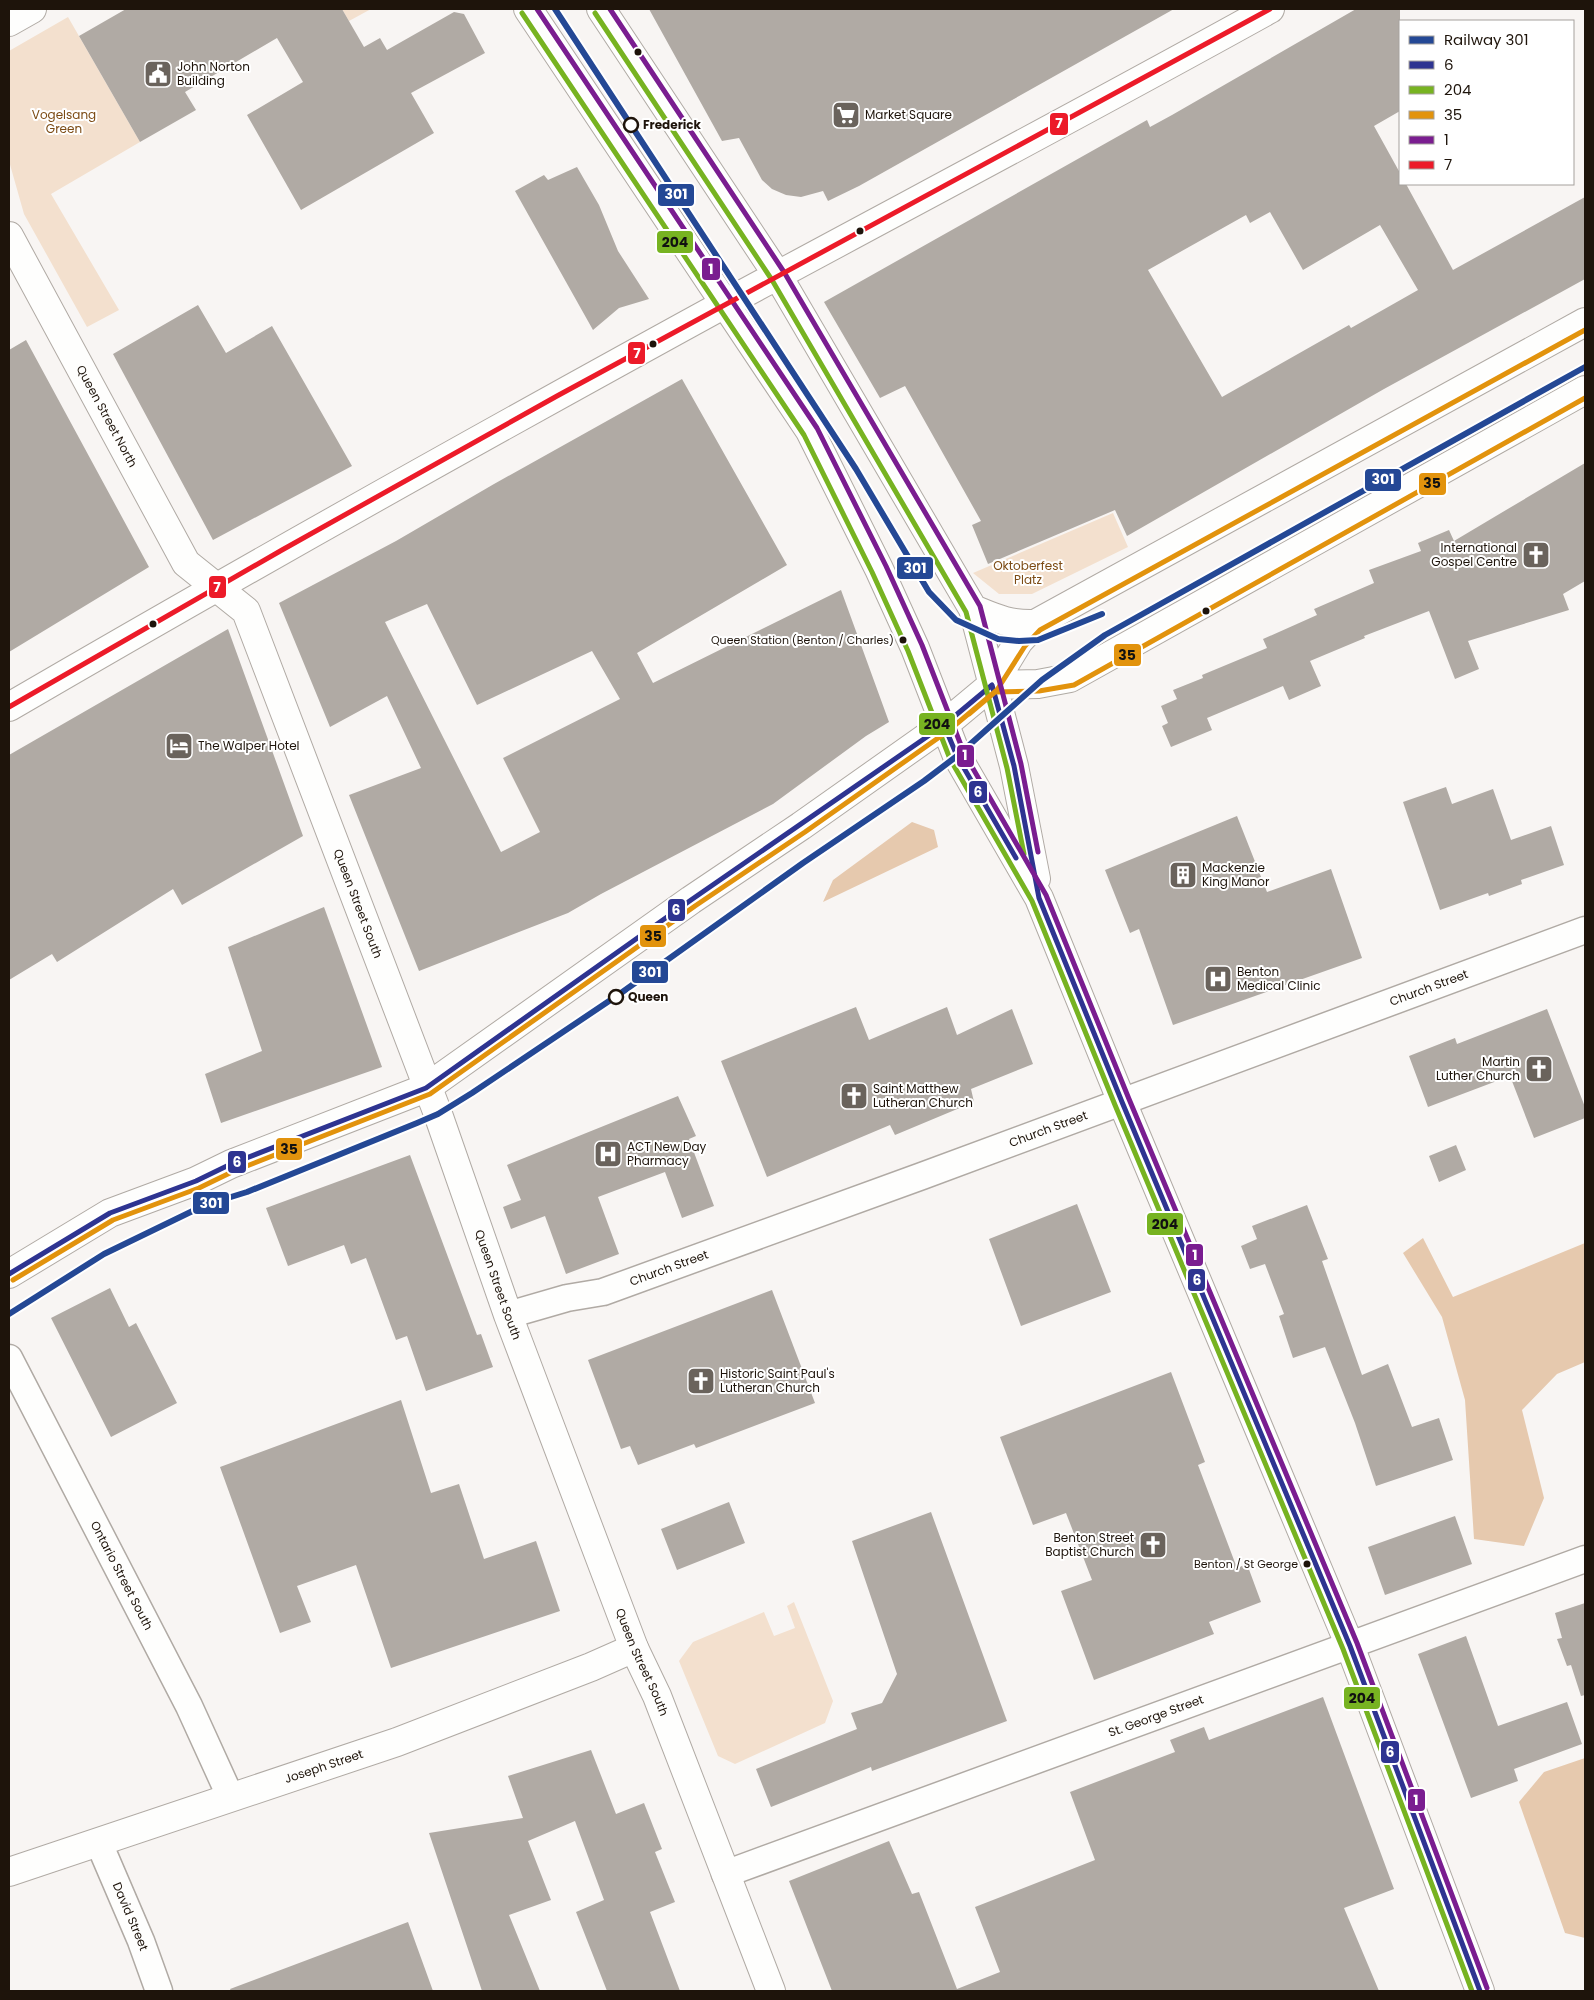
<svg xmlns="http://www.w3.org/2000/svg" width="1594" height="2000" font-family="Poppins,sans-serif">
	<rect width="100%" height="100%" fill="#f8f5f3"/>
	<path fill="#f3e0ce" d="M342,9H371L349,21Z
		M68,17L140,142L51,194L119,310L87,327L24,214L9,161V51Z
		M1113,513L1128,547L1032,594H999L973,573Z
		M794,1602L833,1701L825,1723L735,1764L718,1756L679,1661L693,1642L764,1612L774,1636L795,1628L787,1606Z"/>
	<path fill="#e6c9ae" d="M912,822L934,830L938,847L823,902L833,880Z
		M1423,1238L1453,1297L1585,1243V1362L1557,1374L1522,1410L1544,1498L1524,1546L1474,1539L1465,1400L1442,1317L1403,1253Z
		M1585,1758V1938L1565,1933L1519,1802L1544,1772Z"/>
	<path fill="#b0aaa4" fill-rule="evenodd" d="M126,9H342L364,47L380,38L387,50L454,12L464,14L485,53L411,93L434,133L301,210L247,115L303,82L277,38L185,92L196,110L140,142L79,36Z
		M649,9H1174L859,186L828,201L823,191L801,197L786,195L772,189L762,180L739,138L722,141Z
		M1356,9H1400V111L1374,126L1400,173V184H1406L1453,270L1585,197V279L1384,389L1127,536L1115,510L988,564L972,525L981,521L905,386L880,398L824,302L1147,120L1150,127L1172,115ZM1270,212L1303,270L1380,225L1418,290L1351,328L1349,325L1222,397L1148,270L1246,215L1250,223Z
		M577,167L599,205L618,251L649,299L619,308L593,330L515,191L544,175L548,180Z
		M198,305L226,353L272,326L352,466L213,540L113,354Z
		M26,340L149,567L9,652V350Z
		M682,379L787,565L637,653L653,683L841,590L889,722L866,736L773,804L601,894L568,913L419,971L349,795L421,768L387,696L330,727L279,603L396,541L494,484ZM427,604L477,705L592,651L620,699L503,758L540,832L501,852L385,622Z
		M1585,463V581L1563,594L1569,610L1468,641L1479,669L1455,679L1429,611L1364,636L1365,638L1310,661L1321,686L1289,700L1283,686L1207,718L1212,730L1171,747L1162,726L1168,723L1161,706L1177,699L1173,690L1203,678L1202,675L1267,648L1263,639L1317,615L1314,609L1374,583L1369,570L1421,551L1418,543L1449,530L1454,541Z
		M228,629L303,836L182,905L173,889L57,962L52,954L9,980V755Z
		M1446,787L1452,804L1493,789L1511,840L1551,826L1564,865L1521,880L1522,884L1489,896L1488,893L1440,910L1403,802Z
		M1237,816L1267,892L1331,869L1362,958L1173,1025L1139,929L1130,933L1105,870Z
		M324,907L382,1067L221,1123L205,1074L262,1051L228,947Z
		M856,1007L869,1040L947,1007L957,1035L1012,1009L1033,1064L971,1089L974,1102L895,1135L890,1125L767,1177L721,1061Z
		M1547,1009L1585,1107V1118L1534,1138L1510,1076L1428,1107L1409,1056L1455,1038L1457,1044Z
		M678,1096L696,1136L689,1139L714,1206L682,1218L665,1172L598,1197L619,1254L566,1274L545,1216L511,1229L503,1207L521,1200L507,1165Z
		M1456,1145L1466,1170L1439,1182L1429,1156Z
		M410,1155L477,1335L481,1334L493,1367L426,1391L407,1336L396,1340L366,1258L351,1264L344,1245L288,1266L266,1208Z
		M1077,1204L1111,1292L1021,1326L989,1239Z
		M1307,1205L1328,1259L1322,1261L1362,1375L1388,1364L1412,1427L1439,1418L1453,1460L1376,1486L1355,1423L1325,1347L1293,1358L1279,1316L1284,1314L1265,1264L1250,1269L1241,1246L1257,1239L1252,1226Z
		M110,1288L129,1327L136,1323L177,1403L111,1437L51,1318Z
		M772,1290L815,1403L696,1448L694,1444L638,1465L630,1446L621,1449L588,1360Z
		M1171,1372L1205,1462L1198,1465L1237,1568L1247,1564L1261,1602L1209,1622L1214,1634L1094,1680L1061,1591L1092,1580L1066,1513L1033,1525L1000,1437Z
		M401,1400L431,1493L459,1484L484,1559L536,1541L560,1611L391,1668L356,1565L297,1586L311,1622L280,1633L220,1467Z
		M729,1502L745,1543L677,1570L661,1529Z
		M931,1512L1007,1721L872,1771L871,1767L771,1807L756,1769L857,1729L851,1713L882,1703L897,1674L852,1541Z
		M1455,1516L1472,1564L1385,1595L1368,1547Z
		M1585,1603V1695L1581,1696L1571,1665L1567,1666L1557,1639L1562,1638L1555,1613Z
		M1466,1636L1498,1726L1567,1702L1582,1744L1514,1769L1518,1781L1471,1798L1418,1654Z
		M1323,1697L1394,1889L1344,1908L1379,1991H832L789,1881L889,1841L912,1894L919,1892L957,1989L1000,1972L975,1907L1095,1860L1070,1792L1175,1752L1170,1740L1204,1727L1209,1740Z
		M591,1750L616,1814L644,1803L662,1849L655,1852L675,1902L650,1912L680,1991H607L576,1912L604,1900L575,1821L528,1841L551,1900L509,1915L540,1991H482L429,1833L523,1818L508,1776Z
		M408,1922L433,1991H231L230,1989Z"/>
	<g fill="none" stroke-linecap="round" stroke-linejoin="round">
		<defs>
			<g id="minor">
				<path id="s1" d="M508,1315L567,1298L603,1292L922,1176L1585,930"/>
				<path id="s2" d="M9,1358L189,1706L230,1796"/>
				<path id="s3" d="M99,1843L141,1941L159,1991"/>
				<path id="s4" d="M725,1874L1585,1559"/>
			</g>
			<g id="tertiary">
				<path d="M9,22L32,9"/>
				<path id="s5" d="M9,236L186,563L246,611L438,1114L508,1315L634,1648L657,1696L771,1991"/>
				<path id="s6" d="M9,1872L397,1742L591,1667L634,1648"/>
			</g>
			<path id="secondary" d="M528,9L810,431L879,569L915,648L957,756L1039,898L1122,1102L1350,1646L1480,1991
				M601,9L778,276L973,609L1014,766L1036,879
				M973,609C995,618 1009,625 1035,624
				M992,685L1038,684L1070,678L1585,390
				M9,707C251,566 496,429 741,295C917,200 1095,106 1270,9
				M9,1274L110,1213L196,1181L231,1164L426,1088L691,900L801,826L944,725L992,685L1019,641L1035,624L1585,322"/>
		</defs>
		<use href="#minor" stroke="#b0aaa4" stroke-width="29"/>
		<use href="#tertiary" stroke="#b0aaa4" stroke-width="30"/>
		<use href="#secondary" stroke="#b0aaa4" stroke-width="30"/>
		<use href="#minor" stroke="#fefefd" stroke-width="26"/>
		<use href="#tertiary" stroke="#fefefd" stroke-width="28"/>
		<use href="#secondary" stroke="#fefefd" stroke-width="28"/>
		<defs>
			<path id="bus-1" d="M944,725L957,756L1016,858
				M9,1274L110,1213L196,1181L231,1164L426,1088L691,900L944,725L992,685L1014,766L1039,898L1122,1102L1350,1646L1480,1991"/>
			<path id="bus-2" d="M522,13L804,435L872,572L908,651L950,759L1032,901L1115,1105L1343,1649L1472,1991
				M595,13L772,280L966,612L1007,768L1024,854"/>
			<path id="bus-3" d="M969,714L995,692L1039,691L1074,685L1585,398
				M13,1280L113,1220L199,1188L234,1171L430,1094L695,906L805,832L948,731L997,690L1025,646L1040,630L1585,330"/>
			<path id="bus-4" d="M537,9L817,428L886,566L922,645L964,753L1046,895L1129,1099L1357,1643L1487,1988
				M610,9L784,272L980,606L1021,764L1038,852"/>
			<path id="bus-5" d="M9,707L282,550L557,396L1270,9"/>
		</defs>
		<use href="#bus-1" stroke="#fff" stroke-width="9"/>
		<use href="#bus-2" stroke="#fff" stroke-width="9"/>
		<use href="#bus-3" stroke="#fff" stroke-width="9"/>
		<use href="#bus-4" stroke="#fff" stroke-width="9"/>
		<use href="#bus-5" stroke="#fff" stroke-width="9"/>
		<use href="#bus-1" stroke="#2e3491" stroke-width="5"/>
		<use href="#bus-2" stroke="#77b321" stroke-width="5"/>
		<use href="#bus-3" stroke="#e2930d" stroke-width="5"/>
		<use href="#bus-4" stroke="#7a1d90" stroke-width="5"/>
		<use href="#bus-5" stroke="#ec1b29" stroke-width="5"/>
		<defs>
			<path id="rail-1" d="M555,9L856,469L929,592L956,620L998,639L1019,641L1038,640L1102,614
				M9,1314L104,1254L205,1205L247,1192L417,1123L438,1114L472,1093L621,993L803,863L924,781L957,756L1042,680L1105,635L1585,367"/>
		</defs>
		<use href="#rail-1" stroke="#fff" stroke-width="10"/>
		<use href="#rail-1" stroke="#244895" stroke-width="6"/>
	</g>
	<defs>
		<symbol id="civic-square" viewBox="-11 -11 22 22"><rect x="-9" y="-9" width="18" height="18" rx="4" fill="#6a635c" stroke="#fff"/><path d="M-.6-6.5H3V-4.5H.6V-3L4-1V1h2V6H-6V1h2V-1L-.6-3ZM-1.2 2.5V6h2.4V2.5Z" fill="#fff"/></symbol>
		<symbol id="supermarket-square" viewBox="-11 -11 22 22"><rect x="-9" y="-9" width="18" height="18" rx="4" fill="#6a635c" stroke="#fff"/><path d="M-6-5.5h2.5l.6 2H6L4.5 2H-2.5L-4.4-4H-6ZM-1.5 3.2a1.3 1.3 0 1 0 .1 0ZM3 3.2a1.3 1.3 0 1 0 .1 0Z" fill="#fff"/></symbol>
		<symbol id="church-square" viewBox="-11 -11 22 22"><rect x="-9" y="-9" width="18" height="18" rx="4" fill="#6a635c" stroke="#fff"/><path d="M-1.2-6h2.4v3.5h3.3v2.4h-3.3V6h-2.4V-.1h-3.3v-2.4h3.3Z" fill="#fff"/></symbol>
		<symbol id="hotel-square" viewBox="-11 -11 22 22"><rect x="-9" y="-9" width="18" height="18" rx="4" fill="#6a635c" stroke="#fff"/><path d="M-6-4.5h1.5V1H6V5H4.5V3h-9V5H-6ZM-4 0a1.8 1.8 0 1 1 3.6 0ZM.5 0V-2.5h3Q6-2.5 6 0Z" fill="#fff"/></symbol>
		<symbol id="building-square" viewBox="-11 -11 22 22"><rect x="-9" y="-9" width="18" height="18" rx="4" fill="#6a635c" stroke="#fff"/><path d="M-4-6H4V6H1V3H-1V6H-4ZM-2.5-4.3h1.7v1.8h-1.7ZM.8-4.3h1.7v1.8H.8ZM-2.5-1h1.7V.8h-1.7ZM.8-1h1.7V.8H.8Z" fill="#fff"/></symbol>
		<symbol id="hospital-square" viewBox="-11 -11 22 22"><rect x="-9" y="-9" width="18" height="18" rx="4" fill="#6a635c" stroke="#fff"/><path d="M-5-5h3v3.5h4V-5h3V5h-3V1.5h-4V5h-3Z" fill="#fff"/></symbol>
	</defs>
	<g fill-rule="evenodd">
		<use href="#civic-square" x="142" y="58" width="32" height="32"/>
		<use href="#supermarket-square" x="830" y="99" width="32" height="32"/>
		<use href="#church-square" x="1520" y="539" width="32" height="32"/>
		<use href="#hotel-square" x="163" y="730" width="32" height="32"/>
		<use href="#building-square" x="1167" y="859" width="32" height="32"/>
		<use href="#hospital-square" x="1202" y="963" width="32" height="32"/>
		<use href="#church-square" x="1523" y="1053" width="32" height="32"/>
		<use href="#church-square" x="838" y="1080" width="32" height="32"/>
		<use href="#hospital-square" x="592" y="1138" width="32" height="32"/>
		<use href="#church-square" x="685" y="1365" width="32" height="32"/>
		<use href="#church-square" x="1137" y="1529" width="32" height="32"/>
	</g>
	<g fill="#1e140b" stroke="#fff" stroke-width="2">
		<circle cx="638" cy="52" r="4.5"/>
		<circle cx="860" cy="231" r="4.5"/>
		<circle cx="653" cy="344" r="4.5"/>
		<circle cx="1206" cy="611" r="4.5"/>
		<circle cx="153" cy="624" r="4.5"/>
		<circle cx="903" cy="640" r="4.5"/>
		<circle cx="1307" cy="1564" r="4.5"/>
	</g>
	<g fill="#fff" stroke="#1e140b" stroke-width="2.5">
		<circle cx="631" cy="125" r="7"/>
		<circle cx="616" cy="997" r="7"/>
	</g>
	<g text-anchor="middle" stroke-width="4" stroke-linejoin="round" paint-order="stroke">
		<g font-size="11" fill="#1e140b" stroke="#fff" text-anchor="end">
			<text x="894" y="644">Queen Station (Benton / Charles)</text>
			<text x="1298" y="1568">Benton / St George</text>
		</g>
		<g font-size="12" fill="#1e140b" stroke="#fff" text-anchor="start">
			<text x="177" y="71">John Norton<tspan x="177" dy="14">Building</tspan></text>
			<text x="865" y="119">Market Square</text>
			<text x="1517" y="552" text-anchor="end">International<tspan x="1517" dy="14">Gospel Centre</tspan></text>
			<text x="198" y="750">The Walper Hotel</text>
			<text x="1202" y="872">Mackenzie<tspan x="1202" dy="14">King Manor</tspan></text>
			<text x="1237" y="976">Benton<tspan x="1237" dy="14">Medical Clinic</tspan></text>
			<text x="1520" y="1066" text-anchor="end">Martin<tspan x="1520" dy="14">Luther Church</tspan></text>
			<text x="873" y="1093">Saint Matthew<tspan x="873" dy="14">Lutheran Church</tspan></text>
			<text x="627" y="1151">ACT New Day<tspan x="627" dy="14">Pharmacy</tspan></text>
			<text x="720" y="1378">Historic Saint Paul's<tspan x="720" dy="14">Lutheran Church</tspan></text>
			<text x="1134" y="1542" text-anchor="end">Benton Street<tspan x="1134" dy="14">Baptist Church</tspan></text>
		</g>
		<g font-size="12" fill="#7c4b14" stroke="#fff">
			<text x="64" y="119">Vogelsang<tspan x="64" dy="14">Green</tspan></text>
			<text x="1028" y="570">Oktoberfest<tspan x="1028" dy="14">Platz</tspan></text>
		</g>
		<g font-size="12" font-weight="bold" fill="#1e140b" stroke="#fff" text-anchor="start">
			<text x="643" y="129">Frederick</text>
			<text x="628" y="1001">Queen</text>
		</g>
		<g font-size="12" fill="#1e140b" stroke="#fff">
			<text dy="4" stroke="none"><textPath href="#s5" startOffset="205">Queen Street North</textPath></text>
			<text dy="4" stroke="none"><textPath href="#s5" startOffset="762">Queen Street South</textPath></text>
			<text dy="4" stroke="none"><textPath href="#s1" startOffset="978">Church Street</textPath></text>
			<text dy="4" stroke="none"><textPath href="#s1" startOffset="572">Church Street</textPath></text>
			<text dy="4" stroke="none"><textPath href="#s1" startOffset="168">Church Street</textPath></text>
			<text dy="4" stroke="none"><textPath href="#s5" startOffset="1168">Queen Street South</textPath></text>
			<text dy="4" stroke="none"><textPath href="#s2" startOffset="245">Ontario Street South</textPath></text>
			<text dy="4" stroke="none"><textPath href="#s5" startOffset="1572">Queen Street South</textPath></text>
			<text dy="4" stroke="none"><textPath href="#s4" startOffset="459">St. George Street</textPath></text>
			<text dy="4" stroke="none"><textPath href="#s6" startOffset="332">Joseph Street</textPath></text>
			<text dy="4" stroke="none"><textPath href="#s3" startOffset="80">David Street</textPath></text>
		</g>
	</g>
	<g stroke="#fff" stroke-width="2">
		<rect x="1049" y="112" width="20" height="24" rx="5" fill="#ec1b29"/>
		<rect x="657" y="183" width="38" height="24" rx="5" fill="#244895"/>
		<rect x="656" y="230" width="38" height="24" rx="5" fill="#77b321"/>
		<rect x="701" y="257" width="20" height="24" rx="5" fill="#7a1d90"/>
		<rect x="627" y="341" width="19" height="24" rx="5" fill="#ec1b29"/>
		<rect x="1364" y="468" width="38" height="24" rx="5" fill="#244895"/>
		<rect x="1418" y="472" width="29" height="24" rx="5" fill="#e2930d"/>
		<rect x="896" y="556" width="38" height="24" rx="5" fill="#244895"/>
		<rect x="208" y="575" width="19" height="24" rx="5" fill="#ec1b29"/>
		<rect x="1113" y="643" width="29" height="24" rx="5" fill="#e2930d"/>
		<rect x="918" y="712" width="38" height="24" rx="5" fill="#77b321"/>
		<rect x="956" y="744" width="19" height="24" rx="5" fill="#7a1d90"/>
		<rect x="968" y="780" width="20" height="24" rx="5" fill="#2e3491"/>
		<rect x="667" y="898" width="19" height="24" rx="5" fill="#2e3491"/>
		<rect x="639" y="924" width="28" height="24" rx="5" fill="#e2930d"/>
		<rect x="631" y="960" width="38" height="24" rx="5" fill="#244895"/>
		<rect x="275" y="1137" width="28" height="24" rx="5" fill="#e2930d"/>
		<rect x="227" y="1150" width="20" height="24" rx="5" fill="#2e3491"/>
		<rect x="192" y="1191" width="38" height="24" rx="5" fill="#244895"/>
		<rect x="1146" y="1212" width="38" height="24" rx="5" fill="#77b321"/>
		<rect x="1185" y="1243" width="19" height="24" rx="5" fill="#7a1d90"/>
		<rect x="1187" y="1268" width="19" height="24" rx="5" fill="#2e3491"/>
		<rect x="1343" y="1686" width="38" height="24" rx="5" fill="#77b321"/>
		<rect x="1380" y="1740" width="20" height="24" rx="5" fill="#2e3491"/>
		<rect x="1407" y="1788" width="19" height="24" rx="5" fill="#7a1d90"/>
	</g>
	<g font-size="14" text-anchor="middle" font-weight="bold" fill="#fff">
		<text x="1059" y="128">7</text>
		<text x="676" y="199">301</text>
		<text x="711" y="274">1</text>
		<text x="637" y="358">7</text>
		<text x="1383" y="484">301</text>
		<text x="915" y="573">301</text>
		<text x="217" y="592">7</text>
		<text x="965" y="760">1</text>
		<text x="978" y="797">6</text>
		<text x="676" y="915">6</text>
		<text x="650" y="977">301</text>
		<text x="237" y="1167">6</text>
		<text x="211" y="1208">301</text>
		<text x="1195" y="1260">1</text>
		<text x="1197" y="1285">6</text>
		<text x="1390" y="1757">6</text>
		<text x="1416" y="1805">1</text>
	</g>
	<g font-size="14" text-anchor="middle" font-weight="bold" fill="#111">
		<text x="675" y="247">204</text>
		<text x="1432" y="488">35</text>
		<text x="1127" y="660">35</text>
		<text x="937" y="729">204</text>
		<text x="653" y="941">35</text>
		<text x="289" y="1154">35</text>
		<text x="1165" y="1229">204</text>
		<text x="1362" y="1703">204</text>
	</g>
	<rect width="1594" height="2000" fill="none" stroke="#1e140b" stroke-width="20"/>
	<rect x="1399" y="20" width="175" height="165" fill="#ffffff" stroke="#a5a19d"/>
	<rect x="1409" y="36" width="25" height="8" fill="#244895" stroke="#a5a19d"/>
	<text x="1444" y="45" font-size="15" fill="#1e140b">Railway 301</text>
	<rect x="1409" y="61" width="25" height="8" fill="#2e3491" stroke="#a5a19d"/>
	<text x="1444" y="70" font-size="15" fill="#1e140b">6</text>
	<rect x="1409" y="86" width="25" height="8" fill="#77b321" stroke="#a5a19d"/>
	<text x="1444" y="95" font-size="15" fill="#1e140b">204</text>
	<rect x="1409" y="111" width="25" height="8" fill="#e2930d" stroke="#a5a19d"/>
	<text x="1444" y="120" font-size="15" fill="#1e140b">35</text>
	<rect x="1409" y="136" width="25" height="8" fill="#7a1d90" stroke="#a5a19d"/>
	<text x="1444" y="145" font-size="15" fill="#1e140b">1</text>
	<rect x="1409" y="161" width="25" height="8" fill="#ec1b29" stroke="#a5a19d"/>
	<text x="1444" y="170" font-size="15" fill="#1e140b">7</text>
</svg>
